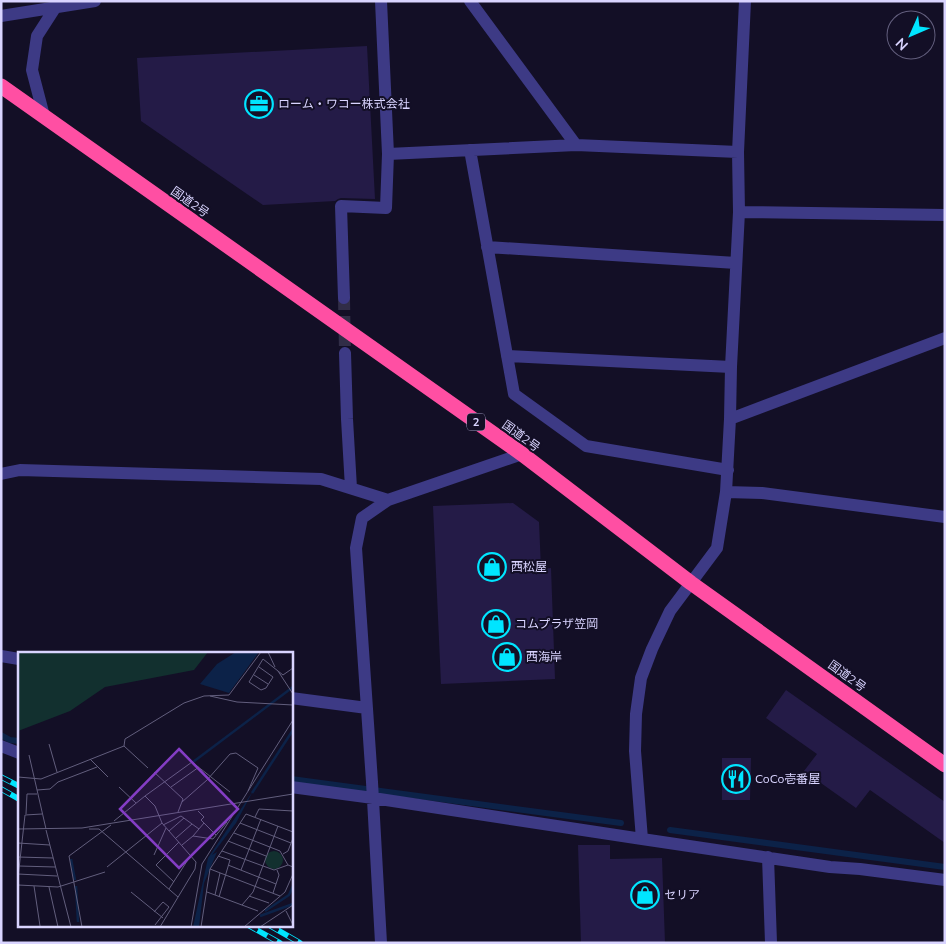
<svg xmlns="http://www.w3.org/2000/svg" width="946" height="944" font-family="Mulish,'Noto Sans JP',sans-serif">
	<rect width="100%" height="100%" fill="#130f26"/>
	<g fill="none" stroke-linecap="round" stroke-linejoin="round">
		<path stroke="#0c2248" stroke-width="6" d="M1,735L10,740L19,741
			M291,779L621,823
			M670,830L945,867"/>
	</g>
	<path fill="#241b47" d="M367,46L375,199L341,198L338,199L335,201L263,205L141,121L137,58Z
		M513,503L539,522L541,569L551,568L555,679L441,684L433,506Z
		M786,690L945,802V843L870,790L856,808L804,771L817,754L766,718Z
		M722,758H751L750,800H722Z
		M578,845H610V859L662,858L665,943H581Z"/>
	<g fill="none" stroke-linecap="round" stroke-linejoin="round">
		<path stroke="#312d47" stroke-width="12" stroke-dasharray="12 6" stroke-linecap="butt" d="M344,298L345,353"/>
		<path stroke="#3d3a85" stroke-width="12" d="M381,1L388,154L576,145
			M470,1L576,145L738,152
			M745,1L738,152L739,212L731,367L730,419L726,492L717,548L670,611L652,649L641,678L636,714L635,751L642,839L830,867L860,869L945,880
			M1,16L95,1
			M44,116L32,70L37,36L55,8
			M470,150L514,394L586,446L728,470
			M739,212L945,215
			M487,247L736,263
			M344,298L341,206L386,208L388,154
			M345,353L347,419L351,488
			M507,356L731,367
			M730,419L945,338
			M1,474L20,470L321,479L388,500
			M726,492L762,493L945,517
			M1,656L19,659
			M291,698L367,708
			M1,746L19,753
			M291,787L373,798L642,839
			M768,857L771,943
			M381,943L372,782L356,548L362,518L388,500L522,454"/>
		<path stroke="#ff4fa3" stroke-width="15" d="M1,86L522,454L691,583L945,765"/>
		<defs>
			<path id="rail" d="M1,777L19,786
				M1,789L19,799
				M248,925L280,943
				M269,925L300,943"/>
		</defs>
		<use href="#rail" stroke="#00e5ff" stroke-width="5.5"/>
		<use href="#rail" stroke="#130f26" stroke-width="4" stroke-dasharray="11" stroke-linecap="butt"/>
	</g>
	<defs>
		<symbol id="office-ring" viewBox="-11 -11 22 22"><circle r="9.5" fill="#130f26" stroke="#00e5ff" stroke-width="1.5"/><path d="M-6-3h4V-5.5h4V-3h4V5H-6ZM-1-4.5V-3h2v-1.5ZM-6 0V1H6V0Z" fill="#00e5ff"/></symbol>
		<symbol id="shop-ring" viewBox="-11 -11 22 22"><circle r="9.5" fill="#130f26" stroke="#00e5ff" stroke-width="1.5"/><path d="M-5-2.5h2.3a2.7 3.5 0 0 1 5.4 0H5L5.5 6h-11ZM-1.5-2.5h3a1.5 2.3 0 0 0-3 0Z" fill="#00e5ff"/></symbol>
		<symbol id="restaurant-ring" viewBox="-11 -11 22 22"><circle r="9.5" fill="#130f26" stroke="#00e5ff" stroke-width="1.5"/><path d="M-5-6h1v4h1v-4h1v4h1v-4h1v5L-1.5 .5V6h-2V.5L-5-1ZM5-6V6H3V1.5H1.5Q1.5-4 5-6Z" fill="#00e5ff"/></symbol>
	</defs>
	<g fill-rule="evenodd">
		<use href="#office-ring" x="243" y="88" width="32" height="32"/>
		<use href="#shop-ring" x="476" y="551" width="32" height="32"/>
		<use href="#shop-ring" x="480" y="608" width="32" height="32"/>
		<use href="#shop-ring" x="491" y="641" width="32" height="32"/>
		<use href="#restaurant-ring" x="720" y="763" width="32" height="32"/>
		<use href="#shop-ring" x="629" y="879" width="32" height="32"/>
	</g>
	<g text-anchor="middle" stroke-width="4" stroke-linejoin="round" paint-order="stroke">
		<rect fill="#130f26" stroke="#9e99be" stroke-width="1" x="467" y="413.5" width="18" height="17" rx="4"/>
		<g font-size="11" font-weight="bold" fill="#d9d4ff">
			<text x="476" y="426">2</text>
		</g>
		<g font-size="12" fill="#d9d4ff" stroke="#130f26" text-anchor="start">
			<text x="278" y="108">ローム・ワコー株式会社</text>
			<text x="511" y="571">西松屋</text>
			<text x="515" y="628">コムプラザ笠岡</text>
			<text x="526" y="661">西海岸</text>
			<text x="755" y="783">CoCo壱番屋</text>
			<text x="664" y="899">セリア</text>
		</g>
		<g font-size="12" fill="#d9d4ff" stroke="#130f26">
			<text transform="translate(190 202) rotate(35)" y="4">国道2号</text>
			<text transform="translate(521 436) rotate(36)" y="4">国道2号</text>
			<text transform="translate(847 676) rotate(36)" y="4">国道2号</text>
		</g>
	</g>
	<g transform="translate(18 652)">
		<rect width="275" height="275" fill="#130f26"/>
		<path d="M0,0H190L176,18L87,35L52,59L0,79ZM247 208a9 9 0 1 1 18 0a9 9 0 1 1-18 0Z" fill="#12302f"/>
		<path d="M218,0H241L211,41L182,32L199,12ZM235,139L218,171L194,203L199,200L186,231L181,275H175L190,206Z" fill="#0c2248"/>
		<path fill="none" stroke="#0c2248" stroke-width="2.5" d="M175,110L275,35M234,141L275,78M53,207L57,228M58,234L60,270M247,259L271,243L275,234M242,264L275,252"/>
		<path fill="none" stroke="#625e7d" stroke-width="1" d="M250,0L257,15M241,15L255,25L248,36L243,38L231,30L245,7L265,23L275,16M260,19L275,42M236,23L250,32M192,44L219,50L275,53M31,92L39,120M11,103L28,177M72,107L90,125M130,116L106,94L107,87L166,51L186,44L211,43L243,0M136,120L165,147L160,160M0,125L23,127L106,94M101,135L118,151M153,135L181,115M19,138L32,137L40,130L79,115M127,144L174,110L212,140M164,150L189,128L212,102L218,101L240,116L230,139M180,159L186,165L183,168L186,171M8,162L9,142H19M237,165L241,157L275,159M96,169L127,144L137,154L144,171L178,210L177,217L142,275M222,171L273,191M145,173L163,164L181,177M0,177L64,176L275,142M71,177H81L160,245M28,178L53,275M151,179L166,166M216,181L262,199L270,213M175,184L186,171L198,183M158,186L174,172M210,189L248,204M0,191L32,193M164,193L175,184L195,187L209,170M204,199L256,218L270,213L275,215M265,202L270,199L275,186M136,203L148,176M200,204L212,208L201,245M0,205L35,206M210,213L258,232M1,214L37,215M89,215L144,171M192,217L262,244M223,218L243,167M0,222L39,224M0,226L7,163L24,162M156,230L138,213L161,190M0,233L40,235L87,220M16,234L22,274M31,235L40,275M151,237L173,203M113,240L145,266M189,240L240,259M255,241L261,223L259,218M197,243L202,221M231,244L251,251M224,253L235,240L260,174M268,259L275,273M136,260L145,250L151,255L137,273M64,275L51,204L93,173M173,275L184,212L275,68M183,275L192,217L228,162L275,180M226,275L267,240L275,222M242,275L275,253"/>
		<path fill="#843dc5" fill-opacity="0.15" stroke="#843dc5" stroke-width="2.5" d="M161,97L220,157L161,216L102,157Z"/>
		<rect width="275" height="275" fill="none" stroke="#d9d4ff" stroke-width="2.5"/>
	</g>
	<rect width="946" height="944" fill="none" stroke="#d9d4ff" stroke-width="5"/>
	<g transform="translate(911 35) rotate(225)"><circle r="24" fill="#130f26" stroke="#625e7d"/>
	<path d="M0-4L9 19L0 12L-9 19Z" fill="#00e5ff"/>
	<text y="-8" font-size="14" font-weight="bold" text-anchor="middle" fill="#d9d4ff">N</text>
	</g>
</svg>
